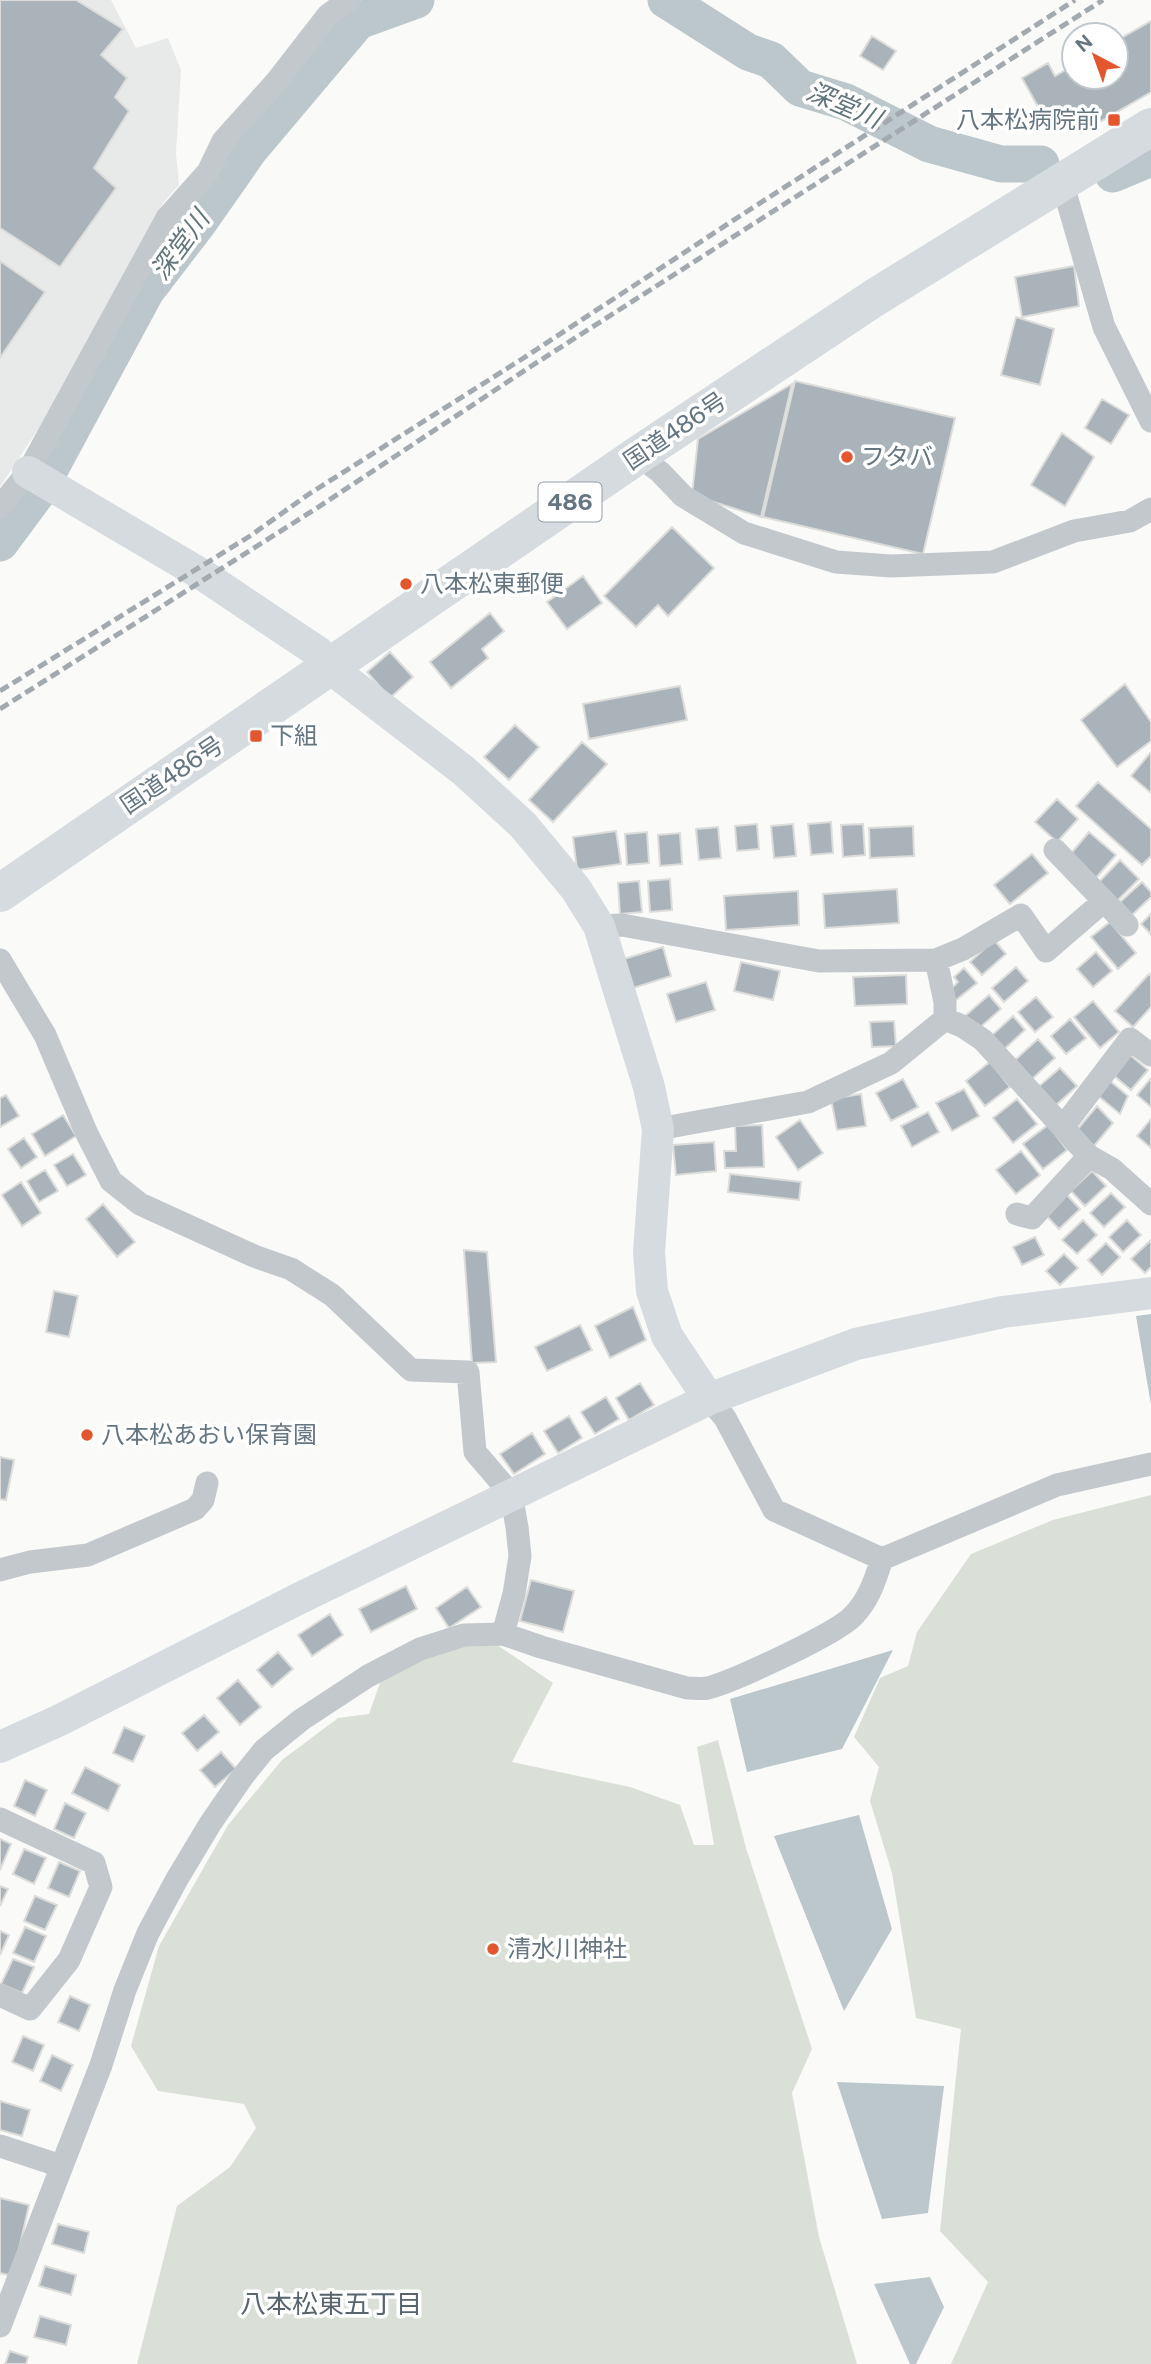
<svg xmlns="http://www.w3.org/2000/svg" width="1151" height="2364" font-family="'Public Sans','Noto Sans JP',sans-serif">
	<rect width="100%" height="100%" fill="#fafaf8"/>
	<path fill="#e8e9e9" d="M0,0H111L136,48L168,38L181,70L176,153L179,185L163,203L46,417L0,487Z"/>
	<path fill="#dadfd7" d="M1151,1495V2364H951L988,2282L940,2231L961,2029L916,2018L892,1873L870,1801L879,1767L854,1737L880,1678L908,1666L917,1632L971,1554L1053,1520Z
		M490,1640L553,1683L512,1762L630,1787L680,1805L694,1845H714L697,1747L718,1740L746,1848L812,2049L792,2093L819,2237L857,2364H137L177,2206L230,2167L256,2128L244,2104L158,2091L131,2046L159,1946L228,1825L282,1760L338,1718L369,1714L382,1677L425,1654Z"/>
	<path fill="#bbc7cb" d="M1151,1314V1405L1136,1316Z
		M893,1650L842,1749L747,1772L730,1699Z
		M859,1815L892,1929L844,2011L774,1836Z
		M837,2082L944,2086L928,2213L882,2219Z
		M930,2277L944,2307L916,2364H910L874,2284Z"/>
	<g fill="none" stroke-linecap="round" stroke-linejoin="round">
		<path stroke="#bbc7cb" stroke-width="37" d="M666,0L748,52L771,60L800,88L846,102L929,144L1001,164H1041
			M1113,174L1151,158
			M0,543L37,493L146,291L199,222L250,149L358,21L416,0"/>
	</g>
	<path fill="#aab3b9" stroke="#dcdcda" stroke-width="2" d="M0,0H76L123,29L101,55L127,78L115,97L129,111L94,168L116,188L60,267L0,228Z
		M1151,21V92L1081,133L1041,112L1022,78L1048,63L1055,76L1074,65V77H1116V41Z
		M872,36L896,51L883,70L860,56Z
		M0,261L45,292L0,358Z
		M1074,266L1079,306L1022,317L1015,277Z
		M1016,317L1054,329L1040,385L1001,375Z
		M795,381L955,418L923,554L763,517Z
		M792,384L761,517L692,495L698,439Z
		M1102,399L1129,415L1111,444L1085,428Z
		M1062,433L1094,457L1065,506L1031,485Z
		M672,527L714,568L668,616L658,605L636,627L604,596Z
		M583,576L602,603L567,629L547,602Z
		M490,613L504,631L482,649L488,658L451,688L430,662Z
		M390,652L413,677L390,698L367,672Z
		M1125,684L1151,722V741L1117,767L1081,720Z
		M680,686L687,720L589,739L583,704Z
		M515,725L539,747L509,780L484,757Z
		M582,742L607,764L553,822L529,800Z
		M1151,752V793L1131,776Z
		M1098,782L1151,829V856L1142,865L1076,806Z
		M1057,799L1078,819L1057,842L1035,822Z
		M831,822L833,853L811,855L808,824Z
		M757,824L759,849L737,851L735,826Z
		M793,824L796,856L774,858L771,826Z
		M863,824L865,855L843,857L841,825Z
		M913,826L914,856L870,858L869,828Z
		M718,827L721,858L699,860L696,829Z
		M616,831L621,864L577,870L573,837Z
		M647,832L649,863L627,865L625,834Z
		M1089,832L1116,855L1095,879L1069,856Z
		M680,833L682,864L660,866L658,835Z
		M1032,854L1048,873L1010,904L994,885Z
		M1120,860L1139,879L1117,901L1098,883Z
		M670,879L672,910L650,912L648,881Z
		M639,881L642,912L620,914L618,883Z
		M1142,882L1151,892V897L1132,915L1120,902Z
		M897,889L899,923L825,928L823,894Z
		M798,891L799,925L726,930L724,896Z
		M1151,914V934L1141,924Z
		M1110,922L1136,953L1118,969L1091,937Z
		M994,940L1006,954L982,975L970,962Z
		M663,947L671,976L633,988L624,959Z
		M1096,952L1112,971L1093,987L1077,969Z
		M741,962L780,971L773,1000L734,991Z
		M1016,967L1028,981L1004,1002L992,988Z
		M964,968L977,983L956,1000L949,991L958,982L954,977Z
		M1149,974L1151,976V1007L1133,1027L1115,1011Z
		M906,975L907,1004L855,1006L853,977Z
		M706,982L715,1010L676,1022L667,994Z
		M989,995L1001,1009L977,1030L965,1016Z
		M1036,997L1053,1017L1035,1032L1018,1012Z
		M1093,1001L1119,1032L1100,1048L1074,1017Z
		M1013,1016L1025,1030L1001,1052L989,1038Z
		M1070,1019L1086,1038L1066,1054L1051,1036Z
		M894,1021L896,1046L872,1047L870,1022Z
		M1038,1039L1055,1058L1032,1079L1015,1060Z
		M1129,1054L1148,1070L1131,1090L1112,1074Z
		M990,1062L1010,1087L985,1106L966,1081Z
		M1060,1068L1077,1086L1054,1107L1037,1088Z
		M1151,1078V1107L1137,1095Z
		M903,1079L918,1107L891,1121L876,1093Z
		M1110,1081L1128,1096L1120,1114L1097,1095Z
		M964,1089L979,1116L952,1131L936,1103Z
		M861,1094L866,1126L837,1130L831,1099Z
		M6,1095L19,1116L0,1127V1098Z
		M1017,1099L1037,1124L1013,1143L993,1118Z
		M1097,1106L1113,1123L1094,1146L1076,1131Z
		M928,1112L939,1132L912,1147L901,1126Z
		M63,1115L76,1136L45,1156L32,1134Z
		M1151,1119V1148L1137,1136Z
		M800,1120L823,1153L798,1170L776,1137Z
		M762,1125L764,1167L725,1168L724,1151H736L735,1126Z
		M1048,1125L1067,1150L1043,1169L1023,1144Z
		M24,1138L37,1157L21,1168L8,1149Z
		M714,1142L716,1171L676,1175L673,1145Z
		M1021,1151L1040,1175L1016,1194L996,1170Z
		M73,1154L86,1175L67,1186L54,1165Z
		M45,1170L58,1191L39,1202L27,1181Z
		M1092,1171L1106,1186L1085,1206L1071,1191Z
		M730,1174L801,1182L799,1200L728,1192Z
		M21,1182L41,1213L22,1226L2,1195Z
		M1111,1193L1125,1207L1104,1227L1090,1213Z
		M1066,1194L1080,1209L1059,1229L1045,1214Z
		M103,1204L135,1242L117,1257L86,1219Z
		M1083,1220L1097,1235L1077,1254L1062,1240Z
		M1127,1220L1141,1235L1123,1252L1109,1237Z
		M1035,1237L1044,1255L1022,1265L1013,1247Z
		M1151,1240V1267L1145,1273L1131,1259Z
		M1106,1243L1120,1257L1102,1275L1088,1260Z
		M464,1250L487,1252L496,1362L472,1363Z
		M1064,1254L1078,1268L1060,1285L1046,1271Z
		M54,1291L78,1296L69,1337L46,1332Z
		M633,1307L646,1340L610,1358L595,1326Z
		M580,1325L592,1350L547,1371L535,1347Z
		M640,1383L654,1405L629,1420L616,1398Z
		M606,1397L619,1419L595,1434L581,1412Z
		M569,1416L582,1438L558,1453L544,1431Z
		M532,1433L545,1454L514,1474L500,1454Z
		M0,1457L14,1460L6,1500L0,1499Z
		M531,1580L574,1591L563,1632L520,1621Z
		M406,1586L417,1609L371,1632L359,1609Z
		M467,1587L481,1607L449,1628L436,1608Z
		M330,1614L343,1635L312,1656L298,1635Z
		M278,1652L293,1669L272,1687L257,1670Z
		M238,1680L261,1707L240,1725L217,1698Z
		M204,1715L219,1732L197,1751L182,1733Z
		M124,1727L145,1736L133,1762L113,1753Z
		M221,1752L236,1769L215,1787L200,1770Z
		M85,1767L120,1785L108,1811L72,1793Z
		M25,1780L47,1790L35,1816L14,1806Z
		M65,1803L86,1813L74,1838L54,1829Z
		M0,1839L11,1844L0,1870Z
		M24,1849L46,1858L34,1884L13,1874Z
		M59,1862L80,1871L69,1897L48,1888Z
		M0,1886L8,1889L0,1906Z
		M35,1896L57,1905L45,1930L24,1921Z
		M25,1927L46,1936L34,1962L13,1953Z
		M0,1931L9,1935L0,1955Z
		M13,1959L34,1967L22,1993L1,1984Z
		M70,1996L90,2005L79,2031L58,2022Z
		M23,2036L44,2045L33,2071L12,2062Z
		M52,2055L73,2065L61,2091L40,2081Z
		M0,2101L30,2110L22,2136L0,2130Z
		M0,2198L29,2205L13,2276L0,2273Z
		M58,2224L89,2232L84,2253L52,2244Z
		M45,2266L76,2275L71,2295L39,2286Z
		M40,2316L71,2325L66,2345L34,2337Z
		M10,2351L28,2357L26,2364H5Z"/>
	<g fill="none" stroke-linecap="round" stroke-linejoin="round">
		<path stroke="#c3c8cc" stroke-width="23" d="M1062,182L1104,327L1151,421
			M638,455L660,472L683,496L744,533L836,562L891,566L993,562L1074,531L1130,521L1151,509
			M0,507L28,472L167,218L208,172L223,141L276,82L328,15L349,0
			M1055,850L1127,925
			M599,926L622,925L819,961L936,960L963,949L1021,915L1046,951L1104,901
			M0,960L45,1035L87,1134L111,1181L140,1204L254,1256L291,1269L332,1295L411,1370L468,1372L475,1452L511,1494L517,1527L520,1556L514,1594L503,1634
			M945,1019L962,1026L983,1040L1089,1156L1112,1169L1151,1204
			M1063,1127L1130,1039L1151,1055
			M658,1129L808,1102L891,1063L945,1019V1002L936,960
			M1017,1214L1032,1218L1089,1156
			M709,1399L725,1418L774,1510L882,1559L1057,1485L1151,1464
			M0,1570L30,1562L88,1555L195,1509L203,1500L207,1483
			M0,1819L94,1863L101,1887L69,1960L30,2009L0,1995
			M0,2146L61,2166
			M0,2326L101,2065L125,1990L148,1933L177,1879L210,1824L243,1776L264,1750L301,1720L368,1676L420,1649L464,1635L503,1634L541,1647L687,1688C694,1688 701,1689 708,1688C734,1681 836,1634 853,1616C869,1600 875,1580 882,1559"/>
		<path stroke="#d6dbdf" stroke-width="32" d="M28,472L206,577L318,652L329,667L464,771L523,825L576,889L599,926L649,1087L658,1129L649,1252L652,1291L667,1336L709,1399
			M0,1747L58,1721L296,1600L709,1399L856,1344L1003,1312L1151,1293"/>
		<path stroke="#d6dbdf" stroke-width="38" d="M0,893L638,455L874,298L1151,127"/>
		<path stroke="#a2aab0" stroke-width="5" stroke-dasharray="10 5" stroke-linecap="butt" d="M0,691L250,536L309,494L522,359L740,216L1075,0
			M0,709L317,508L533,365L1103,0"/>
	</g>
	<g fill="#e4572e" stroke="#fff" stroke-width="2.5">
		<rect x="1107" y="113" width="14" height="14" rx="3.5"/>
		<circle cx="847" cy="457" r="7"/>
		<circle cx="406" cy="584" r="7"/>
		<rect x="249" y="729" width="14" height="14" rx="3.5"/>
		<circle cx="87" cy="1435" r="7"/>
		<circle cx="493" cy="1949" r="7"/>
	</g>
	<g text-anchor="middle" stroke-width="7" stroke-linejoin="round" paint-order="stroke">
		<rect fill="#fff" stroke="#939fa8" stroke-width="2" x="538.5" y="482.5" width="63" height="39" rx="5"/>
		<g font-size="23" font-weight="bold" fill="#657683">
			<text x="570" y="510">486</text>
		</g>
		<g font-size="24" fill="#657683" stroke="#fff" text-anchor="start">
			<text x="1100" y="128" text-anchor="end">八本松病院前</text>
			<text x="861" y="465">フタバ</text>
			<text x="420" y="592">八本松東郵便</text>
			<text x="270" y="744">下組</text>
			<text x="101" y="1443">八本松あおい保育園</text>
			<text x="507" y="1957">清水川神社</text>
		</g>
		<g font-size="24" fill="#657683" stroke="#fff">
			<text transform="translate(675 431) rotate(-34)" y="8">国道486号</text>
			<text transform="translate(172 775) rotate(-34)" y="8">国道486号</text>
		</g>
		<g font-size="26" font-style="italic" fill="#60757c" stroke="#fff">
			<text transform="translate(844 105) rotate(23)" y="9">深堂川</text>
			<text transform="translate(180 245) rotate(-54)" y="9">深堂川</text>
		</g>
		<g font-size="26" fill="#57646e" stroke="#fff">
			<text x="331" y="2313">八本松東五丁目</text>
		</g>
	</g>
	<g transform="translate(1095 56) rotate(319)"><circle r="33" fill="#ffffff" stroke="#c1c8cd" stroke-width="2"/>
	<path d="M0-5L12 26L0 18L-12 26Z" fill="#e4572e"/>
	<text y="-10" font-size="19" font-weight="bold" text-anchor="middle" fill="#657683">N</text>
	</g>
</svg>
